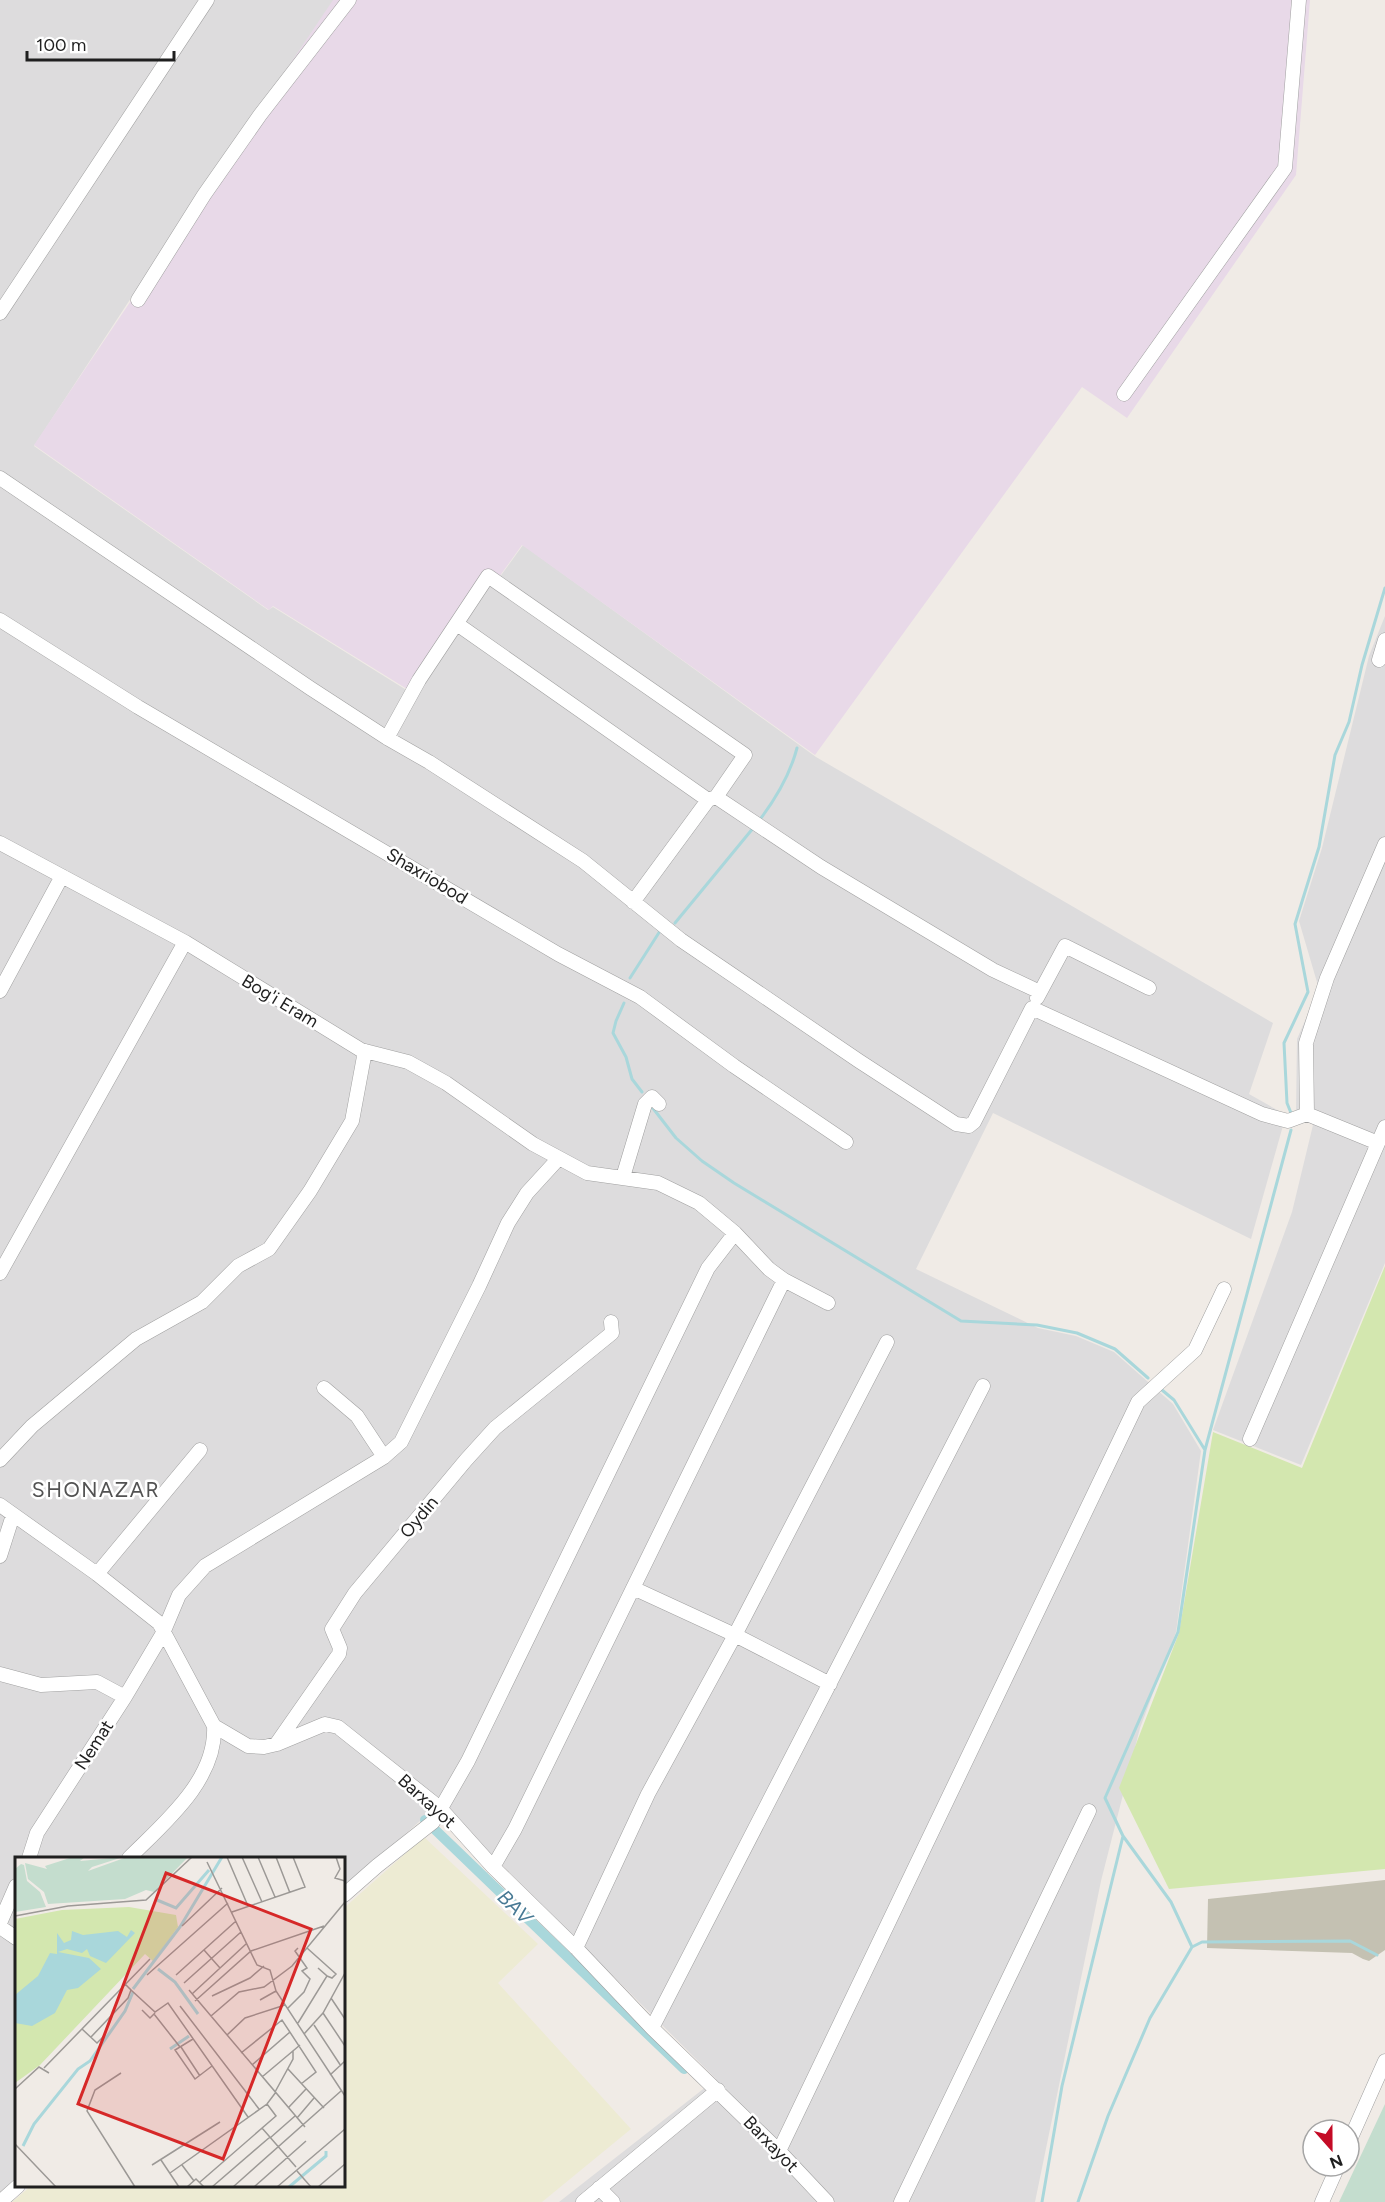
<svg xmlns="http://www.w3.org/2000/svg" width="1385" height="2202" font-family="Figtree,sans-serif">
	<rect width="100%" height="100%" fill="#f0ebe6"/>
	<path fill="#dddcdd" d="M0,0H336L188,211L34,446L268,610L273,607L408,691L488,572L499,578L523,545L816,757L1273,1023L1249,1094L1286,1115L1251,1239L993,1113L916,1269L1038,1328L1076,1336L1114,1352L1173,1404L1201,1451L1176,1632L1140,1728L1101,1881L1035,2202H559L716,2079L440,1803L344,1889V1858H16V2182L0,2197Z
		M1385,616V1263L1301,1465L1213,1430L1292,1212L1313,1125L1296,1115L1297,1039L1319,989L1299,921L1322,848L1369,656Z"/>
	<path fill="#e8d9e8" d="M333,0H1310L1296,175L1127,418L1082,387L815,755L522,545L499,577L487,570L407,689L273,606L269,610L34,445Z"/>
	<path fill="#c4c1b2" d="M1385,1880V1950L1369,1961L1363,1959L1352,1953L1207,1948L1208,1899Z"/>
	<path fill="#edebd3" d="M424,1837L538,1944L498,1983L631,2129L542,2202H12L31,2186H344V1908Z"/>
	<path fill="#d3e7af" d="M1385,1266V1869L1169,1889L1119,1788L1179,1633L1213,1432L1302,1468Z"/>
	<path fill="#c4ddce" d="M1385,2104V2202H1339Z"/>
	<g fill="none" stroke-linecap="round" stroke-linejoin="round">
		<path stroke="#a9d7db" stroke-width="3" d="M758,822C775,800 790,775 797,748
			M675,923L754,827
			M630,978L660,931
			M624,1003L616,1021L613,1033L626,1057L632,1079L642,1092
			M652,1107L676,1138L702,1161L734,1183L961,1321L1037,1325L1077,1333L1115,1349L1148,1378
			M1291,1113L1287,1103L1284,1043L1308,992L1295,924L1319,847L1335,755L1349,722L1362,665L1385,588
			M1162,1390L1174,1400L1205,1450
			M1192,1947L1171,1902L1123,1836L1105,1798L1178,1632L1205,1450L1291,1130
			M1042,2202L1062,2086L1123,1836
			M1078,2202L1108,2116L1150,2018L1192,1947L1202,1942L1350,1941L1377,1955"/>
		<path stroke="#a9d7db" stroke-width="10" d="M425,1820L684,2069"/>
		<defs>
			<path id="minor" d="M138,300L204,195L260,115L349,0
				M0,313L207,0
				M1124,394L1285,168L1299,0
				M0,478L310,688L387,738L429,762L583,861L681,940L859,1061L956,1124L969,1126L974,1122L1032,1008L1262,1114L1288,1121L1307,1114
				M0,620L138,707L558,954L640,997L734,1066L846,1142
				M457,624L708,800
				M1379,660L1385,640
				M387,738L419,680L488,576L745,755L716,797L708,800L633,902
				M716,797L821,867L993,970L1040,992
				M0,843L185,942L361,1050L408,1062L446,1083L533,1144L587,1173L658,1183L699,1203L735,1233L769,1269L784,1280L828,1303
				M0,991L62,876
				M1037,998L1065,946L1149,988
				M1378,1143L1307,1114L1306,1043L1327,978L1385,844
				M623,1177L645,1104L652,1097L659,1104
				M0,1273L185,942
				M324,1388L357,1416L384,1457
				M1250,1439L1385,1127
				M0,1460L32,1426L136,1339L202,1302L238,1266L269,1249L310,1191L352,1121L365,1051
				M0,1505L97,1574L159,1623L214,1726L248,1746L264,1747L277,1744L325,1724L338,1727L440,1808L493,1867L576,1948L652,2028L779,2151L827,2202
				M0,1556L13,1515
				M97,1574L200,1450
				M633,1588L735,1635L830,1684
				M0,1674L41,1685L97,1682L125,1697
				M277,1743L339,1654L340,1648L332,1629L355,1593L466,1460L495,1428L612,1333L611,1322
				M29,1858L37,1833L125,1697L163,1633L179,1595L205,1566L384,1457L401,1442L479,1286L508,1223L527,1193L559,1158
				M129,1858C163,1824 217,1780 214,1726
				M493,1867L515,1829L784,1280
				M344,1895L377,1866L433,1822L468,1761L708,1268L735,1233
				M0,1923L16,1886
				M0,1927L16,1938
				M576,1948L648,1794L735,1635L887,1342
				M652,2028L983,1386
				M1349,2142L1385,2061
				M779,2151L1138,1402L1195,1350L1224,1289
				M599,2188L613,2202
				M0,2202L18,2186
				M583,2202L718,2090
				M901,2202L1089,1811
				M1322,2202L1338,2166"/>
		</defs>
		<use href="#minor" stroke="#a0a0a0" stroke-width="15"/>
		<use href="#minor" stroke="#fff" stroke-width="14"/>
	</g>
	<g text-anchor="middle" stroke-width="5" stroke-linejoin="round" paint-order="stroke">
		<g font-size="18" fill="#1f1f1f" stroke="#fff">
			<text transform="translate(427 876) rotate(31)" y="6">Shaxriobod</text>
			<text transform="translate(280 1001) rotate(31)" y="6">Bog'i Eram</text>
			<text transform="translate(419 1517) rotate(-50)" y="6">Oydin</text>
			<text transform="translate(94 1745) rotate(-57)" y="6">Nemat</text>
			<text transform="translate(427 1801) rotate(42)" y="6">Barxayot</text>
			<text transform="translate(771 2144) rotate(46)" y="6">Barxayot</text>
		</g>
		<g font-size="20" font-style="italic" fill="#477994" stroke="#fff">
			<text transform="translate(515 1907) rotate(44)" y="7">BAV</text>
		</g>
		<g font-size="21" letter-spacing="1.5" fill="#525252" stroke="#fff">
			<text x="96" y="1497">SHONAZAR</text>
		</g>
	</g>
	<g transform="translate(15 1857)">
		<rect width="330" height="330" fill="#f0ebe6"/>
		<path d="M114,50L161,58L163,70L138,104L130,97L25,208L0,226V62L47,53Z" fill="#d3e7af"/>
		<path d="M58,0H70L65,4L108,0L77,10L73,14L112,0H173L139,35L131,33L110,42L33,47L29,35L13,22L10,6L32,12L30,9ZM6,7L9,8L12,24L25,35L31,50L0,55V12Z" fill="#c4ddce"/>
		<path d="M116,73L120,76L91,106L75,99L72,92L67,96L52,92L43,95L74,101L86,112L63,131L52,133L40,156L17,169L0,166V138L23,119L35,96L42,97V76L49,86L56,83L57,74L68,78L103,74L112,80Z" fill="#a9d7db"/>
		<path fill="none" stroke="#a9d7db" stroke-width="3" d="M142,43L161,51L194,13M143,112L160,125L183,157M118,132L165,70L207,0M155,192L174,179M8,289L19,267L63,212L75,204L110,154L118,135M274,330L311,299V294"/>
		<path fill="none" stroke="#9c9996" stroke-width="1.5" d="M212,0L233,49M227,0L247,45M243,0L260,40M261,0L275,36M321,0L325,12L320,21L330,24M192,5L242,108L255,113L261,134L330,239M217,55L290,30L278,0M0,59L53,49L131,43L177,0M167,69L207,31M292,91L321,117L317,121L312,119M189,93L205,111M132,118L213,46M161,118L221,64M169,126L226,75M116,133L140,155L153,146L233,260M174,133L290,270M177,137L231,87M197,139L235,121L249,109M316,141L330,162M245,143L261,134M180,144L236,94L309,69M165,149L244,252M273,151L289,135L295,122L287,114L292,111L280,94L283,91M127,153L135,161L140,156M308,156L330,189M139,157L165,190M196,159L224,135L249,130L277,109L330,45M283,166L312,119L303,111M299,168L326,209M67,172L82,186L90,178M289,177L308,156L330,116M212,178L230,161L270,148M76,180L113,141L116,133L110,127M178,182L160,193L180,222L197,209M166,190L185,219M226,196L267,163L301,215L286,227M237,208L275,175M29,211L135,102M273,212L309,251M106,216L80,233L72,254L120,330M315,218L330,204M247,220L285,188M0,232L24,210L34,216M260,235L278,202V194M274,250L291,232M282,261L299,241M247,271L281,310M255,281L280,259M0,287L41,330M146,303L164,330M137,308L205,265M167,308L179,324M282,314L296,330M155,316L252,247L261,235M185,325L261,259L252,247M172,330L181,322L189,330M197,330L255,280M218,330L326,234M239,330L291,284M262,330L330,272M303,330L330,307"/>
		<path fill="#d62828" fill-opacity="0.15" stroke="#d62828" stroke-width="3" d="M151,16L296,72L208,302L63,247Z"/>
		<rect width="330" height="330" fill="none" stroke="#1f1f1f" stroke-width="3"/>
	</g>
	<g transform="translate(1331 2148) rotate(159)"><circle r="28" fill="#ffffff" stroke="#a5a5a5" stroke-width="1.5"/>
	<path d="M0-4.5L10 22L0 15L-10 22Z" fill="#c40b26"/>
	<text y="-9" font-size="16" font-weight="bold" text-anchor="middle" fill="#1f1f1f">N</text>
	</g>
	<path d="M27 51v9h147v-9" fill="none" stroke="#1f1f1f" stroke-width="3"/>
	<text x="36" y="51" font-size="18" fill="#1f1f1f" stroke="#ffffff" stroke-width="4.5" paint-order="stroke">100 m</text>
</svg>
